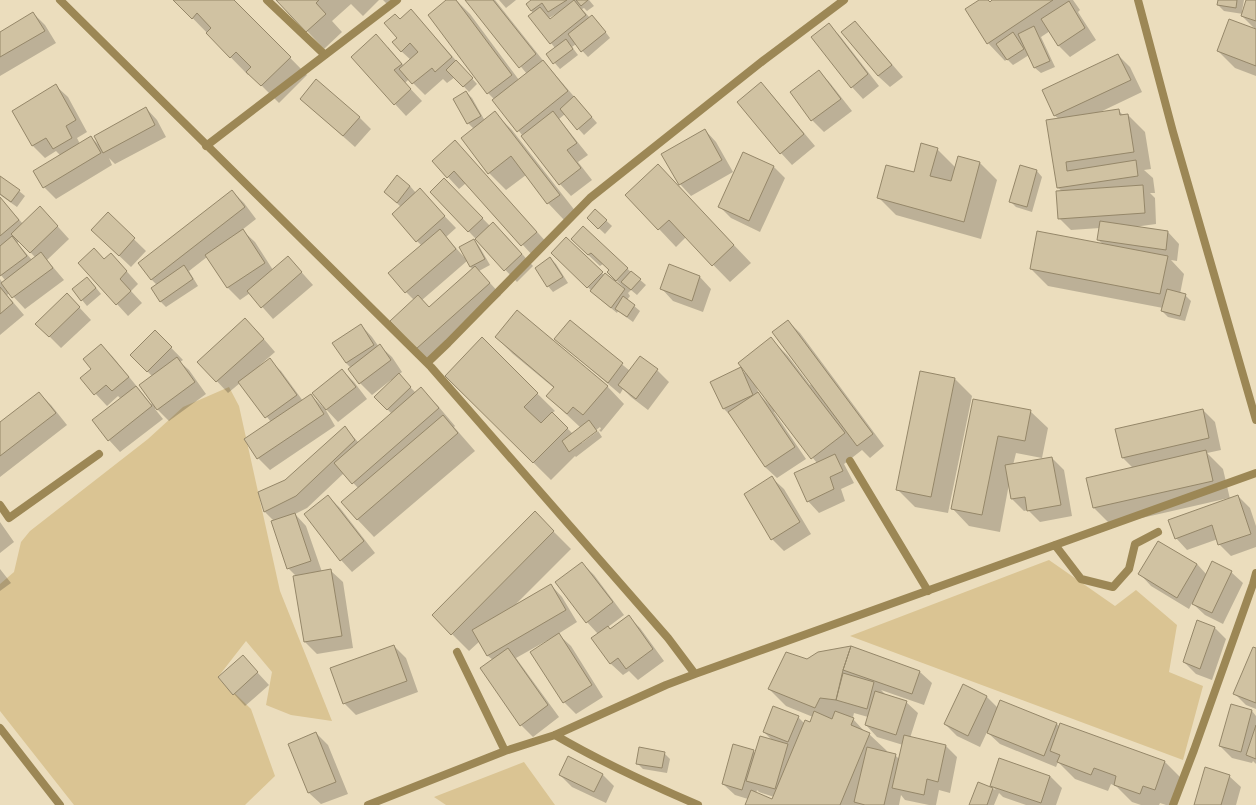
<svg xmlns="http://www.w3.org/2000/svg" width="1256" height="805" font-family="'IBM Plex Sans',sans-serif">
	<rect width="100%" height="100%" fill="#ebddbd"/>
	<path fill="#dac493" d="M229,387L239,406L280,591L332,721L291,715L266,705L272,672L246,641L218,677L251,709L275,776L245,805H74L0,711V584L14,572L21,542L30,531L148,439L183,407Z
		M1049,560L1115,606L1136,590L1177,625L1169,672L1203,686L1183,760L850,636Z
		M524,762L555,805H446L434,797Z"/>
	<path fill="#0003" fill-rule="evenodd" d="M175,0H233L307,75L279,103L250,74L248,75Z
		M278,0H379L363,16L351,4L332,21L342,32L324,49Z
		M383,0H391L387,4Z
		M448,0H456L470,14L519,80L527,74L466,0H495L545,63L597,123L584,135L565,114L559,119L588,155L578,162L592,180L571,196L560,184L494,99L488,93Z
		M499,0H516L506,8Z
		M533,0H589L594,6L587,11L584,8L582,9L590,18L598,22L610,38L588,57L576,44L572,47L578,55L560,69L547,54L555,48L551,43L531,10ZM556,14L557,15L551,19L549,18Z
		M981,0H988L990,2L994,0H1073L1080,10L1078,12L1096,40L1070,57L1058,45L1050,31L1041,37L1055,67L1041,73L1035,68L1029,55L1013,65L1007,59L1005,61L988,43Z
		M1219,0H1244L1242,11L1243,12L1247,0H1256V76L1235,68L1218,51L1256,30L1242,16L1243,14L1224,11L1218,5Z
		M411,10L477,84L469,92L455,77L447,83L443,79L425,95L409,79L405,83L422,101L406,116L395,104L388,47L404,66L411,60L401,51L398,38L400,20Z
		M33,13L45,25L56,43L0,76V33Z
		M855,22L866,34L903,77L890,87L878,76Z
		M829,25L840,36L879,86L863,99L852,87Z
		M1118,55L1130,67L1142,92L1098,113L1118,110L1124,116L1128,115L1145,132L1151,169L1144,170L1153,178L1155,193H1150L1155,198L1156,224L1134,227L1168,232L1179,244L1177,261L1171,260L1184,274L1180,294L1185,295L1191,301L1185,321L1168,317L1162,311L1163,308L1048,286L1031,269L1103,244L1098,240L1100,228L1071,230L1059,218L1062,191L1058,188L1048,121L1059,119L1054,115Z
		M819,71L830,83L852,111L824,132L812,120L791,92Z
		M761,83L772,95L815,146L792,165L781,153Z
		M56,86L68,97L87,132L77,138L80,144L91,137L100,146L146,108L157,120L166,137L115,164L109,158L112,165L56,199L44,187L61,156L56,151L45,158L33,146L13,111Z
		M466,92L472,98L485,121L495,113L512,130L576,212L565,221L548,203L526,175L506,190L489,173L474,129L468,123Z
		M301,99L359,117L371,129L355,147Z
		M705,130L716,142L733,172L691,196L680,184Z
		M937,149L956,168L980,163L997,180L981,239L896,215L879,198L914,173Z
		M466,153L548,244L534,257L466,183L459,189L448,177Z
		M773,166L785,178L760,232L731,218L719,206Z
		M1021,166L1037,171L1042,177L1032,212L1016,207L1011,202Z
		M0,177L19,191L25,196L17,207L0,195Z
		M675,183L751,263L730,282L686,237L676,247L627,195Z
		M410,186L416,193L431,202L456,228L446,237L464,257L474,240L479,246L490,265L479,271L501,295L428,360L416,349L414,300L406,292L422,246L417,241L401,207L385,192ZM467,261L472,269L429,308L422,300Z
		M232,191L244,203L256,219L242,230L255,242L273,270L288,257L313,285L273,319L250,293L240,300L228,288L207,257L189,271L198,286L166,307L161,302L152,289L157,285L151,279Z
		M456,191L490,226L505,235L533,266L517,282L431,192Z
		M0,198L23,224L51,219L69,239L47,260L64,280L25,309L10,293L7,295L24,315L0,335V279L2,282L5,280L0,274ZM20,241L31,253L35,257L32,260L17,243Z
		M595,210L612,226L605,234L588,218Z
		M108,214L146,251L131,267L92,230Z
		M583,227L631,272L646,285L637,295L631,290L628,293L630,296L627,300L640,311L633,322L618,311L617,313L600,299L553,253L567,238L604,275L622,288L623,287L608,272L610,270L603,264L600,266L584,251Z
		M550,258L556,264L568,283L553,292L548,286Z
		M104,260L122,266L138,284L131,291L142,303L128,316L117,304Z
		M670,266L700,277L711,289L703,312L673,301L662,289Z
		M93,284L101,294L87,306L82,300Z
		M78,306L91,320L61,348L37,324Z
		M570,321L630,371L657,370L669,382L648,410L631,397L623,389L620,394L568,350L556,339Z
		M788,321L800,333L884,446L870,458L862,450L844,464L854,483L841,489L845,501L819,513L808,501L817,463L775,411L774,412L806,459L777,478L765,467L732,417L724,409L712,383L740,369L745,373L771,339L788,356L810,385L812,384ZM755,384L770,404H769L759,394Z
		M361,325L372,337L379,347L380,346L392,357L402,372L398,375L416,393L421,389L438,406L455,426L454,427L475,451L374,537L357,519L358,488L344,473L307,508L295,514L306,526L322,572L331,571L343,582L353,648L317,654L305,642L296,576L288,568L274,521L265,512L259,492L286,480L345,428L359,443L392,414L375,397L392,381L391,380L372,395L360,383L351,368L346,363Z
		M155,331L183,360L180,362L189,370L206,394L169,421L156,408L155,409L163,419L120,452L109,440L121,399L118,396L107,406L81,378L92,369L101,345L113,357L151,404L153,403L152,376L131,355Z
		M257,331L275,352L260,365L261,366L269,360L281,371L303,401L311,395L323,407L342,370L354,382L367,399L338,422L324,407L335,426L270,470L258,458L271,422L240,383L228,393L199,362Z
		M496,337L607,386L624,404L601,432L599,430L601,429L600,427L581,442L582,443L598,431L602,437L576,457L575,456L551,480L446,376L482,339L555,411L552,413L573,434L581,428L547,396L554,388L513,354Z
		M955,379L972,396L948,513L915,507L897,489Z
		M39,393L51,405L67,425L0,477V423Z
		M974,400L1030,411L1048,428L1042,458L1016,453L1013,465L1052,458L1064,470L1072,516L1040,522L1028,510L1024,511L1012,499L1009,484L1000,532L969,526L952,508Z
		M1203,410L1215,422L1221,450L1207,453L1223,469L1230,499L1238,496L1250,508L1256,526V547L1231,556L1219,544L1218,539L1187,550L1176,538L1230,499L1229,498L1111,525L1094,508L1133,468L1123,458L1117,429Z
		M772,478L784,489L811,534L784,551L772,539L745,495Z
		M328,496L340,508L375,553L352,572L341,560Z
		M535,513L571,549L516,604L551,585L562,597L577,622L558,634L571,646L603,697L576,714L564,702L555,636L516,658L559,717L533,737L521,725L493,660L488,656L480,641L469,651L433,615Z
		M0,522L14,542L0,553Z
		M582,563L594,575L624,615L608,627L610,629L628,616L640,628L664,661L638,680L629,671L623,675L611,664L593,638L598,634L587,622L557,582Z
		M1197,564L1207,575L1231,572L1243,583L1223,624L1205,615L1192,603L1189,609L1151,586L1140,574Z
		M0,569L11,583L0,591Z
		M1215,628L1226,639L1212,680L1196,674L1184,662Z
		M394,646L406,658L418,692L356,715L344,703Z
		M1256,649V709L1246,705L1234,693Z
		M243,657L269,685L245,706L234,694Z
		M807,660L920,672L932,683L924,705L881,690L886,695L906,702L918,713L910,738L946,746L957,757L950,793L939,790L936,805H929L905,800L901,795L899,805H746L748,799L735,795L723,784L753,751L756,754L773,741L764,732L798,717L804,723H810L813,717L786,706L769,689ZM854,713L868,717L866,725L877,737L903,745L900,760L895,755L886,753L887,751L869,734L866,733L853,719L848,716L853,717ZM757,790L759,792L774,797L773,801L756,794Z
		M963,686L987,697L998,708L1000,701L1057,724L1060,727L1061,724L1165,762L1182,779L1173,805H1166L1160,803L1159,805H1141L1132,802L1117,787L1111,784L1108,791L1075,779L1058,762L1056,767L1000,744L987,732L980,747L957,736L945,724Z
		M1252,711L1256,716V764L1253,761L1252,763L1232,758L1220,746Z
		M316,733L328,745L348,794L321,804L309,793L289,744Z
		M664,753L670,759L667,773L643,769L637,763Z
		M602,774L614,786L606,803L572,787L560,775Z
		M1050,776L1062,788L1056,805H1026L1003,797L999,793L994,805H970L978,783L996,790L991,785Z
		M1229,776L1241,787L1236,805H1195Z"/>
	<path fill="#d0c2a2" stroke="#958769" d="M173,0H234L291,57L261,86L246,72L251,67L236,52L230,58L206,33L211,28L197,13L192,19Z
		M276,0H319L316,3L326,14L306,32Z
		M446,0H456L512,75L487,94L428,15Z
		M465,0H493L536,54L519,68Z
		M531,0H567L548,12L542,3L531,11L526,4Z
		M574,0L586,15L550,44L528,16L540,7L550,19Z
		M576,0H588L581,6Z
		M979,0H988L990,2L992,0H1053L987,44L965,9Z
		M1218,0H1237L1236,8L1217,5Z
		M1246,0H1256V21L1241,16Z
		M1069,1L1085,28L1058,46L1041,19Z
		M411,9L452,57L435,72L432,68L412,84L399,69L418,52L410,43L401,52L392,42L397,38L384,23L395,14L400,19Z
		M33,12L45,31L0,57V32Z
		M592,15L606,32L581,52L568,34Z
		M1229,19L1256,29V66L1217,51Z
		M855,21L892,65L878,76L841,32Z
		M829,23L868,74L851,88L811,37Z
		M1034,26L1050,61L1034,68L1018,34Z
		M1013,32L1024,49L1007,60L996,44Z
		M376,34L402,64L394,70L411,89L394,105L351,57Z
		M566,39L573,49L553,64L546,54Z
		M1118,54L1131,80L1054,116L1042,90Z
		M456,60L473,78L463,87L446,70Z
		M543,60L568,91L517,132L492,100Z
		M819,70L841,99L811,121L790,92Z
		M316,79L360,117L343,136L300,99Z
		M761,82L804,134L780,154L737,102Z
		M56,84L76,120L66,126L72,138L53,149L46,138L32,146L12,111Z
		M466,91L481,116L467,124L453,99Z
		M574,96L592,117L577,130L560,109Z
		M146,107L155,125L103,153L94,136Z
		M1119,109L1120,115L1128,114L1134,152L1066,162L1067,171L1136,160L1138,176L1057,188L1046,120Z
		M495,111L560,195L547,204L511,156L488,174L461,138Z
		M553,111L577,143L567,150L581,168L559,185L521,136Z
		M705,129L722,160L679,185L661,154Z
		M91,136L101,153L43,188L33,171Z
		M455,140L537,232L521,246L454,171L447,178L432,161Z
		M921,143L938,148L930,176L951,181L958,156L980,162L964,222L877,198L886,165L914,172Z
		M743,152L774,166L749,221L718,207Z
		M658,164L734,245L712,266L669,220L658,230L625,195Z
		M1020,165L1037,170L1027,207L1009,202Z
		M397,175L410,186L397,203L384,192Z
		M0,176L20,190L11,202L0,194Z
		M444,178L483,218L468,232L430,192Z
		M1143,185L1145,213L1058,219L1056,191Z
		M420,188L445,216L416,242L392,214Z
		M232,190L245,207L151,280L138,263Z
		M0,197L19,220L0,236Z
		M40,206L58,226L30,253L11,234Z
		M595,209L607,220L598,229L587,218Z
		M108,212L135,238L119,256L91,230Z
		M1100,221L1168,231L1166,250L1097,240Z
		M493,222L522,254L504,271L475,239Z
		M583,226L628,268L616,281L607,272L609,270L591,253L588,255L571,239Z
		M243,229L265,263L227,288L205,255Z
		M440,229L456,249L405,293L388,273Z
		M1037,231L1168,256L1160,294L1030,269Z
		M12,236L27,256L0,276V246Z
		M566,237L603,272L587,288L551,253Z
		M474,239L485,259L470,267L459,247Z
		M94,248L104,259L111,253L127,271L120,279L131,291L116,305L78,263Z
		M41,252L53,268L12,298L1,283Z
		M288,256L302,272L261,308L247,291Z
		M550,257L563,277L547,287L535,268Z
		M669,264L700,276L692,301L660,289Z
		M184,265L193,279L160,302L151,288Z
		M475,266L490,283L416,349L390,321L418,295L429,307Z
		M631,271L641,279L631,290L621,282Z
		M605,273L625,289L611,308L590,291Z
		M87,277L96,288L81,301L72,289Z
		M0,287L13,303L0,314Z
		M1167,289L1186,294L1180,316L1161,311Z
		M67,293L80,307L49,337L35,324Z
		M623,296L635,305L627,317L615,309Z
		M517,310L608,386L583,415L573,407L567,414L546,396L554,387L495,337Z
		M245,318L264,339L216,382L197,362Z
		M570,320L623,363L608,383L554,339Z
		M788,320L873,434L857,446L772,332Z
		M361,324L374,345L346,363L332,343Z
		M155,330L172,347L147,372L130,355Z
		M482,337L538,393L524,407L541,423L552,412L568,428L533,463L445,376Z
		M771,337L845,433L811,459L738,363Z
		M101,344L129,377L112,391L106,385L94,395L80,378L91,369L83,359Z
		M380,344L391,360L359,384L348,369Z
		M640,356L658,369L636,399L618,385Z
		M177,357L195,382L157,410L139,385Z
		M270,358L297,395L265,418L238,382Z
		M741,367L753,395L723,409L710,382Z
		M342,369L356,387L326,410L312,393Z
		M920,371L955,378L931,497L896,490Z
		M399,373L411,387L387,410L374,397Z
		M136,386L152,406L108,441L92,420Z
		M421,387L439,408L352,484L334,463Z
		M39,392L56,413L0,456V422Z
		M758,392L795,447L765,467L728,412Z
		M311,394L324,414L257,459L244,439Z
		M973,399L1031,410L1025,441L998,436L982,515L951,509Z
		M1203,409L1209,438L1122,458L1115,429Z
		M443,415L458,433L357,520L341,502Z
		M589,420L597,431L569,452L562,441Z
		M345,426L355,440L296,496L264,512L258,492L285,480Z
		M1206,450L1213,481L1093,508L1086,478Z
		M835,454L843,471L830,477L834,489L807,502L794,473Z
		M1052,457L1061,505L1027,511L1025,497L1011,499L1005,465Z
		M772,476L800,522L771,540L744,494Z
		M328,495L364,541L340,561L304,514Z
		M1238,495L1251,534L1218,545L1212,525L1175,539L1168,520Z
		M535,511L554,531L451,635L432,615Z
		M295,513L311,561L287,569L271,521Z
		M1158,541L1197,564L1177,598L1138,574Z
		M1212,561L1232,571L1212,613L1192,604Z
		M582,562L613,602L586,623L555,582Z
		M331,569L342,636L304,642L293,576Z
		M551,584L566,610L487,656L472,630Z
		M629,615L653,649L626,669L618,658L610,664L591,638L608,626L610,629Z
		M1197,620L1215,627L1200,669L1183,662Z
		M559,633L592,685L563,703L530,652Z
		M394,645L407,681L343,704L330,668Z
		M851,646L920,671L912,694L843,670Z
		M851,646L843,670L836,700L820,698L815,708L768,689L786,652L807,659L818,652Z
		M1253,647L1256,648V703L1233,694Z
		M508,648L548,705L520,726L480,668Z
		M243,655L258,672L233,695L218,677Z
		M843,673L874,682L867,709L836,700Z
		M963,684L987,696L968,736L944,724Z
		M875,691L907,701L896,735L865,725Z
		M1000,700L1057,723L1044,756L987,733Z
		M1231,704L1252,710L1241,752L1219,746Z
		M773,706L799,716L788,742L763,732Z
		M814,711L832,719L835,711L854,718L851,725L870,733L840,805H745L751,790L772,799L805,720L810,722Z
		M1060,723L1165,761L1155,790L1143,786L1140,794L1114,785L1116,776L1094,768L1091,775L1057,762L1060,755L1050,751Z
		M1256,725V759L1246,755Z
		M316,732L336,782L308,793L288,744Z
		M904,735L946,745L938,782L927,779L924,795L892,788Z
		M760,736L788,744L775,789L746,781Z
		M733,744L754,750L742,790L722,784Z
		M639,747L665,752L662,768L636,764Z
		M867,747L896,754L884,805H865L854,802Z
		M568,756L603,774L594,792L559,775Z
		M999,758L1050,776L1041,803L990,786Z
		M1205,767L1230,775L1221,805H1194Z
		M978,782L993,788L987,805H969Z"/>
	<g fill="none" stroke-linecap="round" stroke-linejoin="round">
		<path stroke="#9c8755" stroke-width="8" d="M850,461L928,591"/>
		<path stroke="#9c8755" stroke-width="8" d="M60,0L431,367L668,638L695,674L666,685L555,735L505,751L457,652
			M267,0L325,55
			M1138,0L1173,132L1256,420
			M206,146L397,0
			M427,363L448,343L590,198L764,60L844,0
			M0,505L9,518L99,454
			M1055,545L1081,579L1113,587L1129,569L1135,544L1158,532
			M695,674L1256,473
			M0,728L60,805
			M555,735C601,762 649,784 698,805
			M368,805L505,751
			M1173,805L1194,750L1253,584L1256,573"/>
	</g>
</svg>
